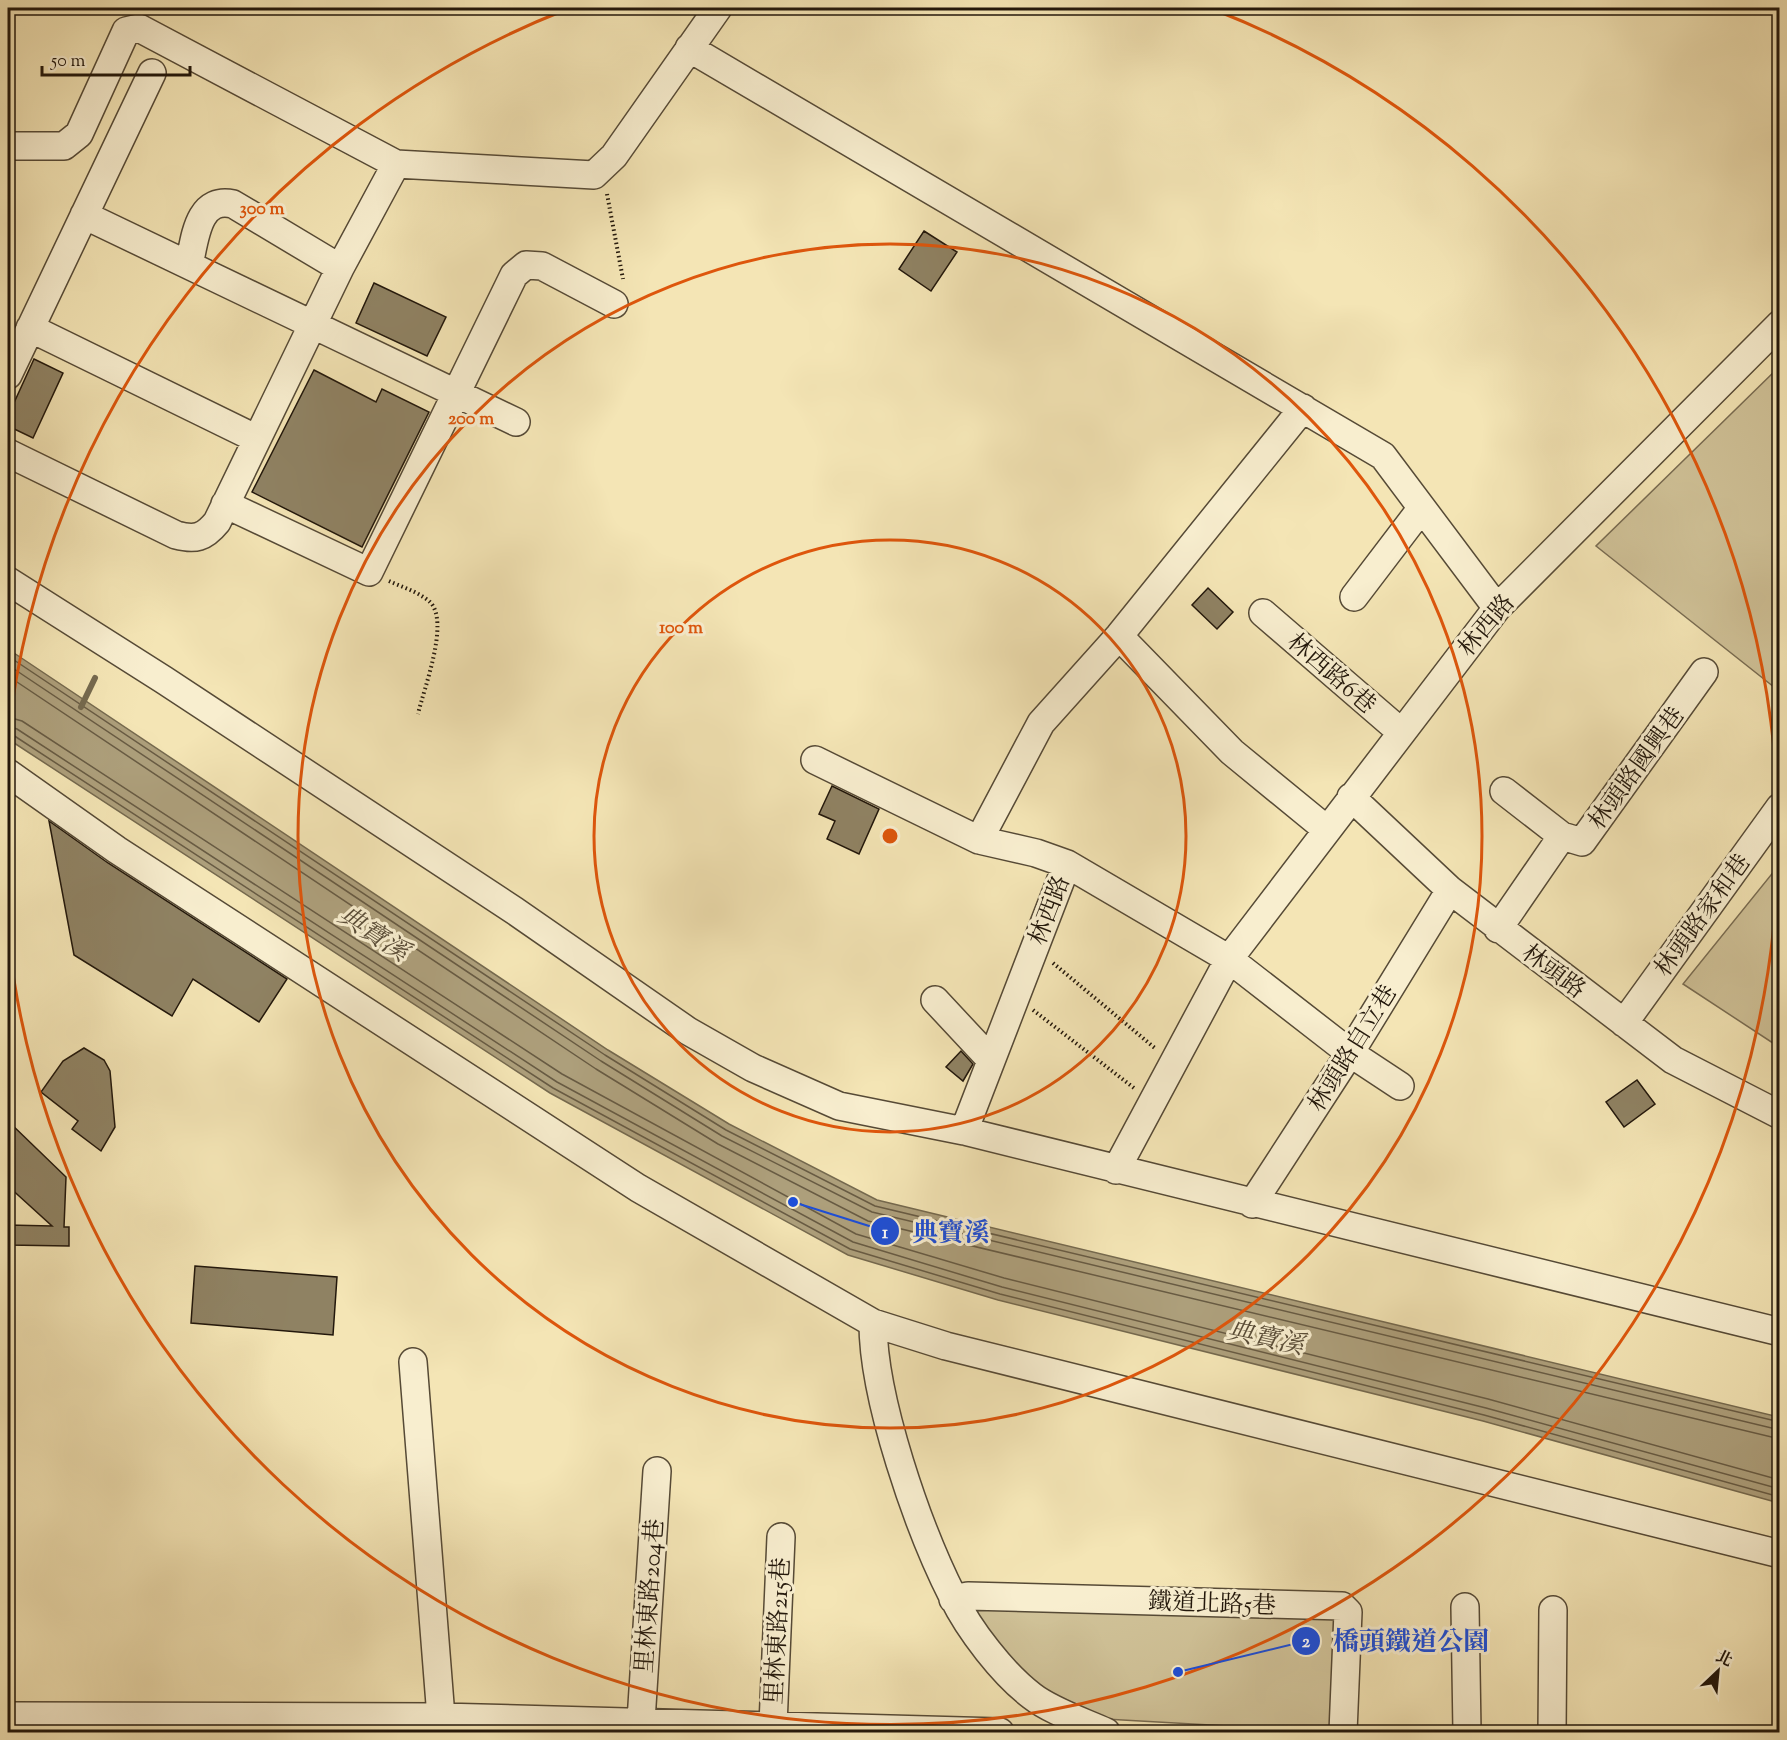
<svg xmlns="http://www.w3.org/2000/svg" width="1787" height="1740" font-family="'Sorts Mill Goudy','Noto Serif TC',serif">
	<rect width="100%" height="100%" fill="#f4e5b5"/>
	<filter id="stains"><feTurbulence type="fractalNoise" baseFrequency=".00333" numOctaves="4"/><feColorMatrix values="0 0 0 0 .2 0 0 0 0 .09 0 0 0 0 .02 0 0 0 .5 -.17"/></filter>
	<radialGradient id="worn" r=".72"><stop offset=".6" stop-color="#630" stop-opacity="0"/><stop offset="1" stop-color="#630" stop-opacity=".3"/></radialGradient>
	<path fill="#d0c298" stroke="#796c52" stroke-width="1.5" d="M1779,367V691L1596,546Z
		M1779,865V1047L1683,984Z
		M969,1604L1337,1615L1334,1732L1105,1719L1037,1689L1005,1656Z"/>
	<path fill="#ad9f7b" stroke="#75694e" stroke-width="1.5" d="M8,649L608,1050L729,1124L877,1200L1779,1417V1503L1483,1421L998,1300L848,1255L550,1093L8,739Z"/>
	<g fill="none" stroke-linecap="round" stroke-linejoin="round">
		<path stroke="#685b43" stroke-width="1.5" d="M8,656L605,1055L726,1130L875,1206L1780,1422
			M8,665L601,1061L722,1136L872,1212L1780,1430
			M8,676L596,1069L718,1144L868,1221L1780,1439
			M8,717L22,721L562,1074L856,1234L1004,1278L1488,1399L1780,1480
			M8,726L17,729L557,1082L853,1242L1002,1287L1486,1408L1780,1489
			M8,734L13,735L553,1088L850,1249L1000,1294L1484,1415L1780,1497"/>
		<path stroke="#75694e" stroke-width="6" d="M81,707L95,678"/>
	</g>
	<path fill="#8f8263" stroke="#22170b" stroke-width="1.5" d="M924,231L957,252L931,291L899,269Z
		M374,283L446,317L427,356L356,323Z
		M34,359L63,373L33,438L8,426V416Z
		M314,370L376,402L382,389L429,412L362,547L252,492Z
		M1208,588L1233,612L1217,629L1192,605Z
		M832,786L879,809L859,854L827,839L835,821L819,814Z
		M49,821L108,863L287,979L259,1022L193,979L172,1016L74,955Z
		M84,1048L104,1060L110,1071L115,1127L101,1151L72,1129L78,1121L41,1092L63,1061Z
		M961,1051L973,1064L963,1081L946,1067Z
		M1637,1080L1655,1104L1624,1127L1606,1102Z
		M8,1121L66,1177L64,1227H69V1246L8,1245V1225L52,1226L8,1186Z
		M195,1266L337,1277L333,1335L191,1323Z"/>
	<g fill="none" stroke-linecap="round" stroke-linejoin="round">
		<defs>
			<path id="minor" d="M689,48L1383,456L1497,608
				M8,146H64L79,134L126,31L139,28L396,164L594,175L614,156L718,8
				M84,215L516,422
				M189,265C195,240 197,196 233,204L340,268
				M30,328L257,439
				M8,375L152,73
				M8,453L176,535C195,540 204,538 217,522L340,268L396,164
				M225,504L369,572L514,275L526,265L542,266L614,304
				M8,581L164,680L515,911L688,1031L753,1068L839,1106L964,1131L1780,1332
				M1354,597L1421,509
				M1263,613L1401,732
				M1119,636L1232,752L1326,829
				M815,760L979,840L1036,853L1067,864L1229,959L1350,1053L1400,1086
				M8,773L117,850L638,1188L873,1323L946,1346L1780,1554
				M1504,791L1562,836
				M1351,797L1450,890L1673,1060L1780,1115
				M979,840L1041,723L1119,636L1303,408
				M1498,929L1562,836L1582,842L1704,672
				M935,1000L991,1060
				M1624,1023L1780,807
				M964,1131L1067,864
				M1116,1170L1229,959L1497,608L1780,324
				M1252,1204L1350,1053L1450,890
				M873,1323C873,1399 918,1528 953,1597C969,1630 1003,1674 1032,1696C1051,1711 1084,1722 1106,1732
				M413,1362L441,1717
				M953,1599L968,1596L1342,1606L1348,1612L1343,1732
				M1465,1607L1467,1732
				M8,1716L441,1717L1000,1732
				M641,1721L657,1471
				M773,1725L781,1537
				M1552,1732L1553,1610"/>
		</defs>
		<use href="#minor" stroke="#564a36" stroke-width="30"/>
		<path stroke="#22170b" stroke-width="4" stroke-dasharray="1.5 3" stroke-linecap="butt" d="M607,194L623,279
			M389,581C402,587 419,592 430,602C450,622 424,688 418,714
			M1053,963L1156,1049
			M1033,1010L1134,1088"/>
		<use href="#minor" stroke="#f8eecf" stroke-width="27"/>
	</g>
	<g fill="none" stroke="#de560c" stroke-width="3">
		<circle cx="890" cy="836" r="296"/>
		<circle cx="890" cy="836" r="592"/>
		<path d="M8 735A888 888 0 0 1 565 10M1215 10A888 888 0 1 1 8 937"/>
	</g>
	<g text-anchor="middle" stroke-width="6" stroke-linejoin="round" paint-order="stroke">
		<g font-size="24" fill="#22170b" stroke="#f8eecf">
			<text transform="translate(1486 625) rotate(-50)" y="8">林西路</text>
			<text transform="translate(1332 673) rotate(41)" y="8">林西路6巷</text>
			<text transform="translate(1636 768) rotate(-54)" y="8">林頭路國興巷</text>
			<text transform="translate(1049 910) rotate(-69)" y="8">林西路</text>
			<text transform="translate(1702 915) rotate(-54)" y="8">林頭路家和巷</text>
			<text transform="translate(1554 971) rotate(37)" y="8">林頭路</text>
			<text transform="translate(1352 1048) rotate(-58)" y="8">林頭路自立巷</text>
			<text transform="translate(649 1596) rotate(-86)" y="8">里林東路204巷</text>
			<text transform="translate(1212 1603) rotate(2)" y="8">鐵道北路5巷</text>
			<text transform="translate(777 1631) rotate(-87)" y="8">里林東路215巷</text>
		</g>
		<g font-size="26" font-style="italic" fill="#5a4d38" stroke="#f8eecf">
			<text transform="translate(374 933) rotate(33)" y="9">典寶溪</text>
			<text transform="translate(1266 1337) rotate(12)" y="9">典寶溪</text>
		</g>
	</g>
	<circle cx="890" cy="836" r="9" fill="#de560c" stroke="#f8eecf" stroke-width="3"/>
	<g font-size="18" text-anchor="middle" font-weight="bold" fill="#de560c" stroke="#f8eecf" stroke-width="6" stroke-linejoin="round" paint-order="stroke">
		<text x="262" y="214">300 m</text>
		<text x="471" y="424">200 m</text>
		<text x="681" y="633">100 m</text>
	</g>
	<path fill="none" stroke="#1d4ed8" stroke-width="2" d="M793 1202L885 1231M1178 1672L1306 1641"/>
	<g fill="#1d4ed8" stroke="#f8eecf" stroke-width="2">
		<circle cx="793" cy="1202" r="6"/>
		<circle cx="1178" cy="1672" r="6"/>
		<circle cx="885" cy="1231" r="15"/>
		<circle cx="1306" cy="1641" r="15"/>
	</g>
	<g font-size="18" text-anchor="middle" font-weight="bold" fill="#fff">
		<text x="885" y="1238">1</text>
		<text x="1306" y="1647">2</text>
	</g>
	<g font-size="26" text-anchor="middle" font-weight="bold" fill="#1d4ed8" stroke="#f8eecf" stroke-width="6" stroke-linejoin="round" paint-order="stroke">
		<text x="951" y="1241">典寶溪</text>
		<text x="1411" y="1650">橋頭鐵道公園</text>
	</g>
	<rect width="1787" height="1740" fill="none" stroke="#f4e5b5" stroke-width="30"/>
	<rect x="9" y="9" width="1769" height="1722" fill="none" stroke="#22170b" stroke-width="3"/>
	<rect x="15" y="15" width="1757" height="1710" fill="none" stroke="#22170b" stroke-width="1.5"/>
	<g transform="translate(1718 1671) rotate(26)" stroke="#f8eecf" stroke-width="4.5" paint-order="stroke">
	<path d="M0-4.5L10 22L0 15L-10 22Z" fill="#22170b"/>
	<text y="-9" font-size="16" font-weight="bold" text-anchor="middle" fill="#22170b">北</text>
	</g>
	<path d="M42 66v9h148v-9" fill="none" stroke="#22170b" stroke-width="3"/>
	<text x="51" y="66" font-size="18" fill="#22170b" stroke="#f8eecf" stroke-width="4.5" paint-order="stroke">50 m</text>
	<rect width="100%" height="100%" filter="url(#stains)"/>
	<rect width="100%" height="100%" fill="url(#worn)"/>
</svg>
